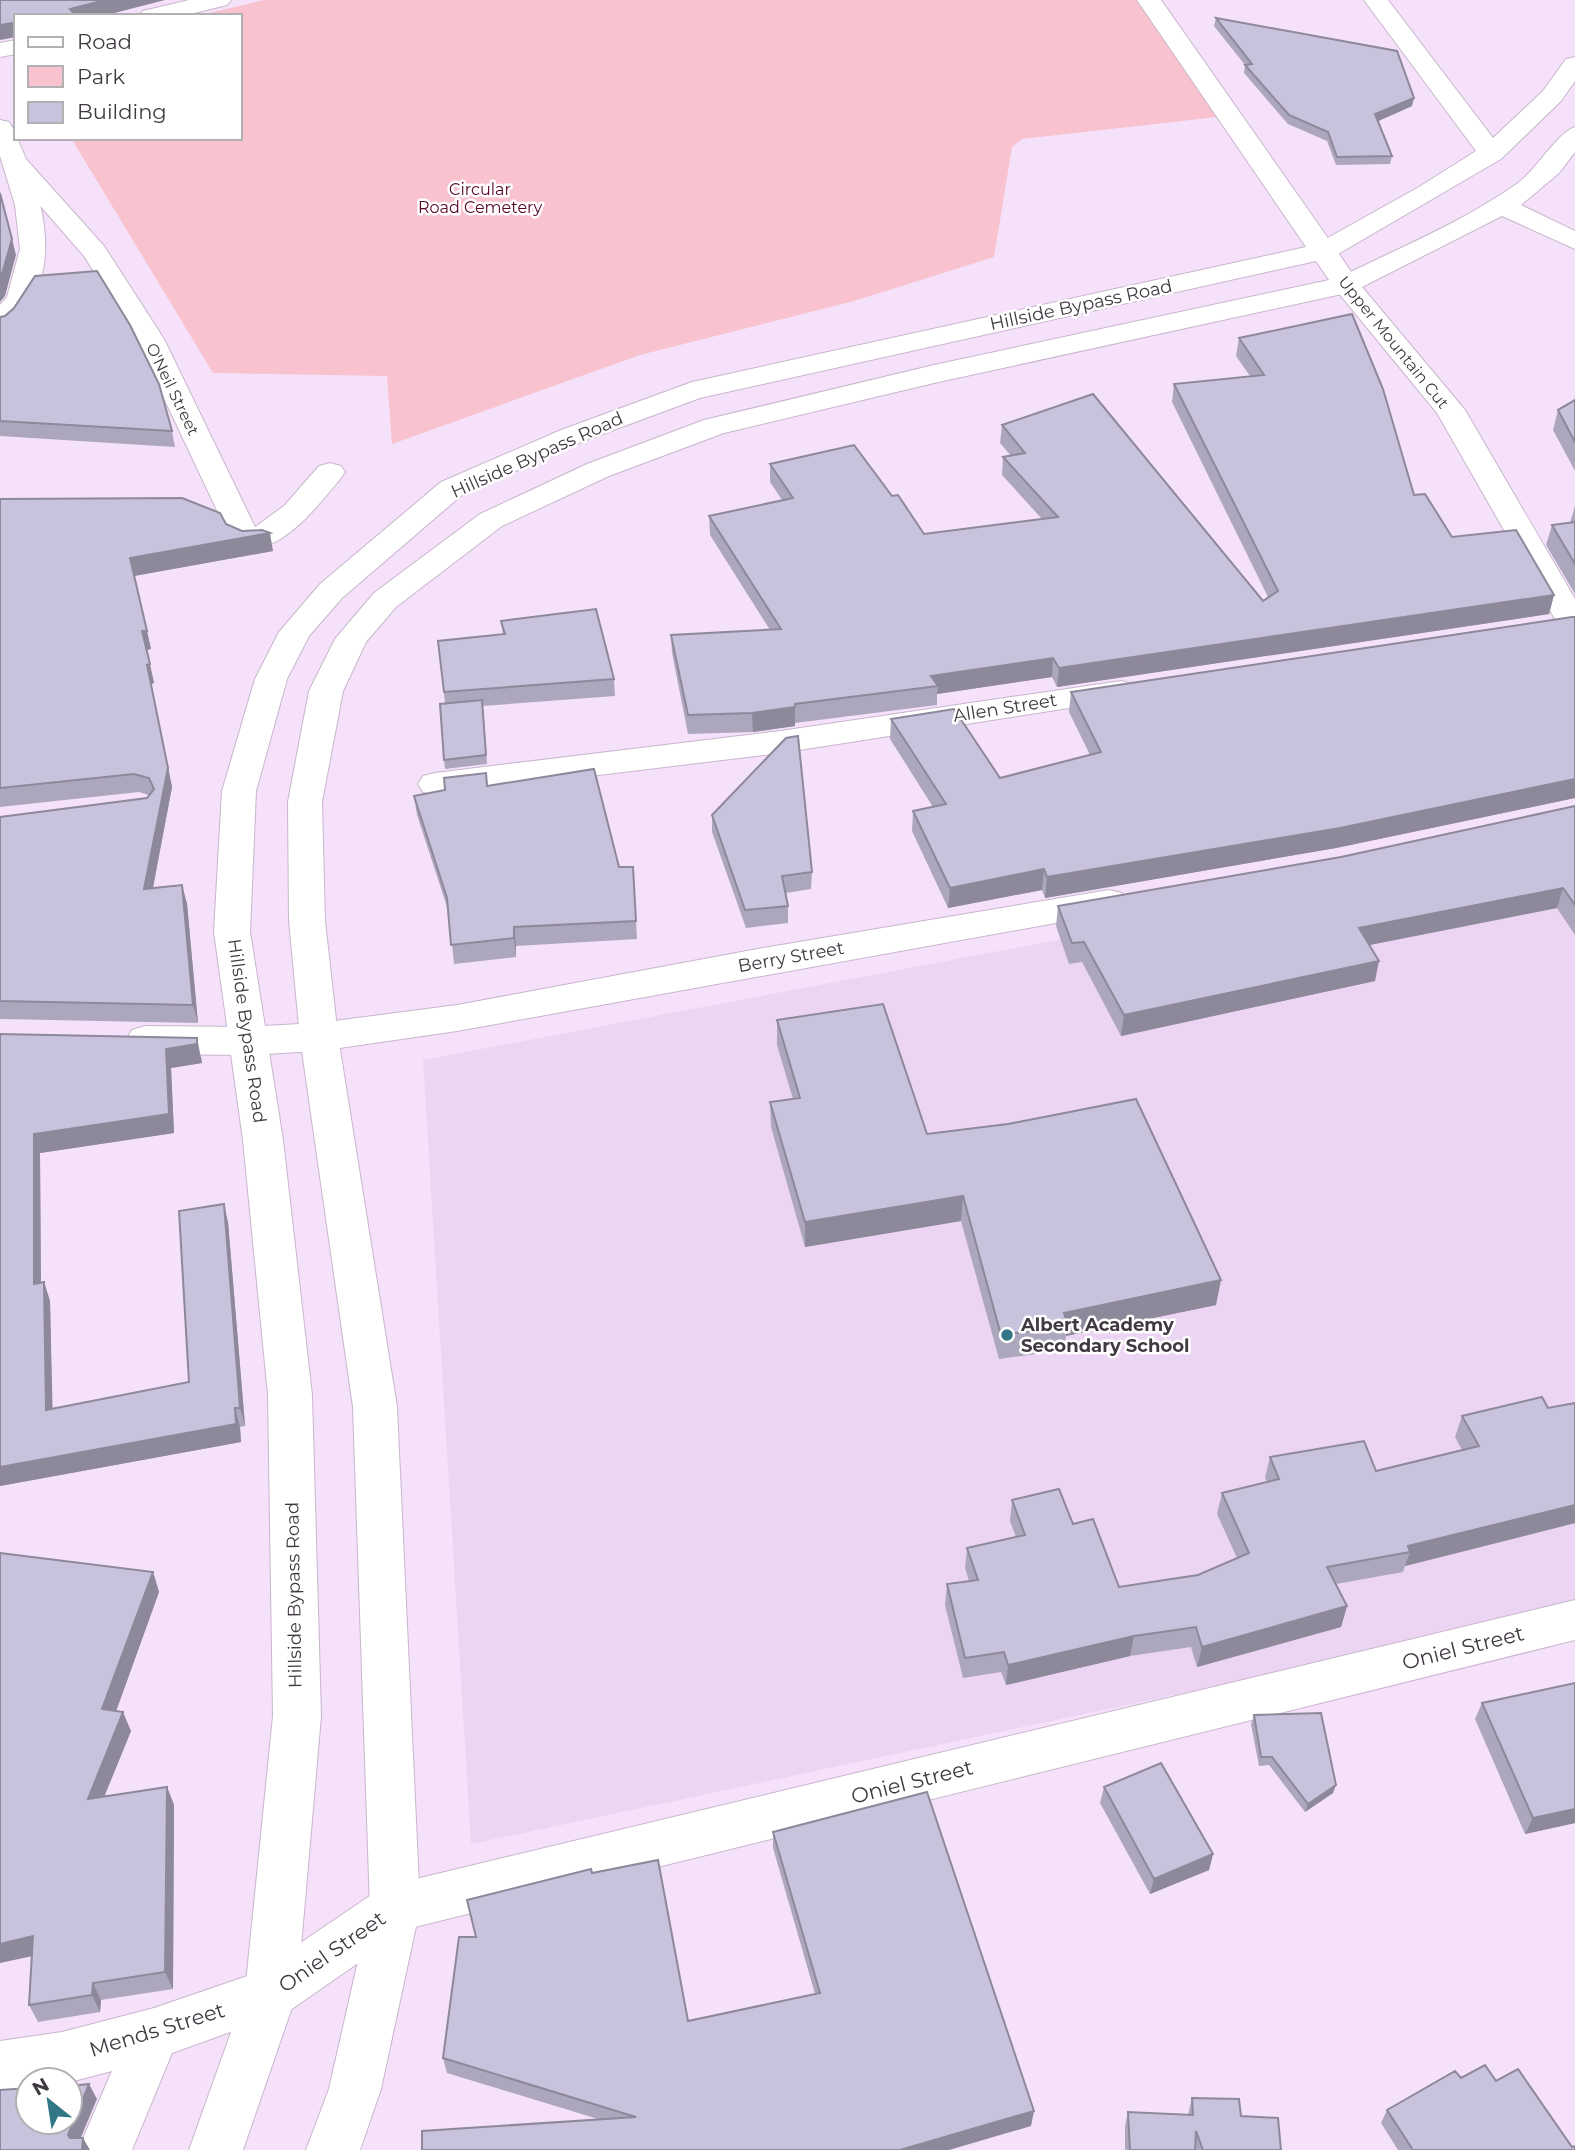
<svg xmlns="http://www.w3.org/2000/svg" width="1575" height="2150" font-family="Montserrat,sans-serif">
	<rect width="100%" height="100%" fill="#f5e2fa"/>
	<path fill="#ecd5f2" d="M1575,842V1610L471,1844L423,1060Z"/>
	<path fill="#f9c2cf" d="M264,0H1138L1217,117L1022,139L1012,147L994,257L854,301L640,355L392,444L387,376L213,373L71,138H240V16H197Z"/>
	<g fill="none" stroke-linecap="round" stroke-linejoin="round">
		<defs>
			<path id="minor" d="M189,0H231L227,5L182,16H139L143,11Z
				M1364,0H1388L1493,138L1543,91L1566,59L1575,57V81L1561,101L1501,159L1333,257L1324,259L1315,257L1311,251L1315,245L1419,187L1476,151Z
				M16,40V54L0,57V43Z
				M1575,127V152L1559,173L1521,205L1575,231V249L1502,216L1362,287L1465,410L1575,599V636L1564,633L1559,626L1437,413L1332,285L1336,279C1397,249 1463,222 1518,183C1536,170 1558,132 1575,127Z
				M16,155L25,158L104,246L164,339L255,527L284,506L319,466L330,463L341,466L345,472L341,478C318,505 271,570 231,540L136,339L84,256L3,163L7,158Z
				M1121,681L1133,684L1138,691L1133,698L780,753L435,795L423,792L418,784L423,776L435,773L780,731Z
				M1109,890L1122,893L1127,902L1122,911L457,1031L319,1051L247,1055L145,1054L132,1050L126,1040L132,1030L145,1026L247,1027L319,1023L457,1005L763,948Z
				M1575,1600V1640L407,1929L289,2011L172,2053L132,2150H78L112,2071L70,2082L28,2080V2089L0,2093V2041L62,2032L154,2008L256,1973L377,1891L395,1884Z"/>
			<path id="major" d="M1137,0H1161L1337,251L1360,285L1356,291L934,383L724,433L609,476L502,526L396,607L366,642L343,691L322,802L325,921L338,1037L397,1407L420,1908L381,2089L360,2150H306L329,2089L370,1908L353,1407L300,1037L289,921L288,802L309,691L335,639L374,593L480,514L587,464L704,420L934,365L1329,280L1316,261L700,398L581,442L463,494L342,598L309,636L287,679L256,791L250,932L283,1140L312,1395L321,1716L297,1993L243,2150H189L245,1993L273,1716L268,1395L243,1140L214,932L222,791L255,679L279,632L320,584L441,482L561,430L692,382L1306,247Z
				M0,120L9,122L12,127C37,181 66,257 24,312C16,322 12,329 0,332V305L7,297L20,249L15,205L0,156Z"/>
		</defs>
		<use href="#minor" stroke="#c8b6cc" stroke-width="2"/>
		<use href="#major" stroke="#c8b6cc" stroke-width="2"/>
		<use href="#minor" fill="#fff" fill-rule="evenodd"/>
		<use href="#major" fill="#fff" fill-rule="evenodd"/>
	</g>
	<path fill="#ada7bd" d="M1216,18L1412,106L1378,121L1392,156L1390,164L1336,165L1327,141L1288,124L1244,73L1245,65L1214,26Z
		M0,317L172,431L175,447L0,436Z
		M1239,338L1414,495L1452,537L1554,595L1549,614L1057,687L1052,677L937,694V705L795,723V726L753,732L688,734L672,653L671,635L770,630L710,535L709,516L782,500L770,482V464L892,496L924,534L1042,519L1002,475L1003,457L1011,456L1000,443L1002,425L1263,601L1268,597L1172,402L1174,384L1250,376L1236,356Z
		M1575,400V471L1553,430L1558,410Z
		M0,499L226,524L273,551L134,576L151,649L146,650L154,683L151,684L172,787L153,888L182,885L187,904L198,1023L0,1019V817L147,798L149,795L139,792L0,807Z
		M1575,506V594L1546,545L1552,525L1570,523Z
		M1575,617V798L1336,848L1045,898L1042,890L948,908L912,831L913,811L933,807L890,739L891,719L1000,778L1090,755L1069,712L1071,692Z
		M501,621L614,679L615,696L483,706L487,764L445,769L444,760L445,703L438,641L503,635Z
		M486,773L488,786L619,867H633L637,939L516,946V957L454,964L449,913L417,815L414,796L445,790Z
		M1575,806V935L1557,908L1370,945L1375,981L1121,1036L1082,962L1069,964L1056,926L1058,906L1341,857Z
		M712,815L812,872L811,889L786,893L788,906V923L746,928L712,832Z
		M777,1020L927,1134L1216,1305L1066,1336L1064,1350L999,1359L961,1221L805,1247L771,1127L770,1102L793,1099L777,1045Z
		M0,1034L201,1057L202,1063L171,1068L174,1133L40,1153L41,1283L44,1282L50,1301L52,1409L189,1382L228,1222L244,1412L245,1426L240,1427L241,1442L0,1486Z
		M1462,1416L1575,1523L1405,1566L1403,1572L1336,1584L1347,1606L1341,1627L1197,1667L1191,1647L1130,1656L1006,1685L1001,1672L963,1678L945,1605L947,1584L969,1581L965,1568L967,1548L1016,1537L1010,1521L1012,1500L1073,1524L1119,1587L1198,1575L1237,1558L1217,1514L1222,1493L1267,1482L1265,1478L1270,1457L1376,1471L1462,1450L1455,1437Z
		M153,1572L159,1592L116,1711L131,1731L104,1796L167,1787L174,1805L173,1989L101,2000L100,2012L38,2022L29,2005L32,1956Z
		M1482,1703L1575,1823L1525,1834L1475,1719Z
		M1254,1715L1333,1793L1305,1812L1269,1765L1259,1766L1251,1724Z
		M1104,1787L1213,1854L1209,1870L1150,1894L1100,1803Z
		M773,1832L1031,2126L598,2119L447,2073L443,2058L475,1937L592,1873L688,2021L815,1994L773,1848Z
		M1461,2078L1496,2081L1575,2150H1398L1381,2123L1387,2110Z
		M1192,2098L1241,2116L1281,2150H1125V2126L1128,2112L1188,2115Z"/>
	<path fill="#8d889a" d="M105,0H165L103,16H65L70,9Z
		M12,23L16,37L0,40V25Z
		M1414,98L1412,106L1374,123L1375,114Z
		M12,239L16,255L5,296L0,302V281Z
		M270,533L273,551L134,576L130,558Z
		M1554,595L1549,614L1057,687L1059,668Z
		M142,631H147L151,649L146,650Z
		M1053,658L1052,677L937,694L938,686L931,676Z
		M150,664L154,683L151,684L172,787L149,908L144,889L168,768L147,665Z
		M795,707V726L753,732L752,713Z
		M1575,779V798L1336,848L1045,898L1047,877Z
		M1044,869L1042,890L948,908L950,888Z
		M182,885L187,904L198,1023L193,1005Z
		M1563,888L1557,908L1354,948L1359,928Z
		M514,927L516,946V957L514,938Z
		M1379,961L1375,981L1121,1036L1124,1015Z
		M197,1038L202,1063L171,1068L174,1133L40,1153L41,1302L34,1284V1134L166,1049Z
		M963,1196L961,1221L805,1247V1222Z
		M224,1204L228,1222L245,1426L240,1408Z
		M1221,1280L1216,1305L1066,1336L1068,1326L1064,1313Z
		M44,1282L50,1301L53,1428L46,1410Z
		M235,1408L240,1427L241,1442L0,1486V1467Z
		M1575,1505V1523L1405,1566L1410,1552L1408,1546Z
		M153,1572L159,1592L110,1728L102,1709Z
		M1347,1606L1341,1627L1197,1667L1202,1647Z
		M1134,1636L1130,1656L1006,1685L1008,1665Z
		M123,1712L131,1731L96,1817L88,1799Z
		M1336,1785L1333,1793L1305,1812L1308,1804Z
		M167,1787L174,1805L173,1989L165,1972Z
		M1575,1809V1823L1525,1834L1533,1818Z
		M1213,1854L1209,1870L1150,1894L1154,1879Z
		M33,1936L42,1954L0,1963V1944Z
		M93,1983L101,2000L100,2012L92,1995Z
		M89,2084L97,2099L76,2149L68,2135Z
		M1034,2111L1031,2126L949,2150H900Z
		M83,2138L90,2150H82Z"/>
	<path fill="#c9c2dc" stroke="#8d889a" stroke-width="2" d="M0,0H105L70,9L74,14L65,16H16L15,28L12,23L0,25Z
		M1216,18L1397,51L1414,98L1375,114L1392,156L1337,157L1328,132L1289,115L1245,65L1252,64Z
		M0,193L12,239L0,281Z
		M97,271L130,325L159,384L172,431L0,421V317L5,316L14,308L35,276Z
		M1352,314L1383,389L1414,495L1425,494L1452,537L1516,530L1554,595L1059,668L1053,658L931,676L938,686L795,704V707L752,713L688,715L671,635L781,629L709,516L793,498L770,464L854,445L892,496L898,495L924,534L1058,517L1003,457L1025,453L1002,425L1093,394L1263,601L1278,591L1174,384L1264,375L1239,338Z
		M1575,400V442L1558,410Z
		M182,498L220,513L226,524L242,531L262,530L270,533L130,558L147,631H142L150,664L147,665L168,768L144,889L182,885L193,1005L0,1001V817L147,798L154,789L149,778L134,774L0,788V499Z
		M1575,522V564L1552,525Z
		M596,609L614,679L444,692L438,641L505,634L501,621Z
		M1572,617H1575V779L1340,828L1047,877L1044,869L950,888L913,811L946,804L891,719L954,709L1000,778L1101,752L1071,692Z
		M482,700L486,755L444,760L440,704Z
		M798,736L812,872L782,876L788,906L745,910L712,815L786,738Z
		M594,769L619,867H633L636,921L514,927V938L451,945L447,898L414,796L445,790L444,778L486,773L487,786Z
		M1575,806V905L1563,888L1359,928L1379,961L1124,1015L1084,942L1072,943L1058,906L1341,857Z
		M883,1004L927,1134L1008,1124L1136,1099L1221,1280L1064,1313L1068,1326L1001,1335L963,1196L805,1222L770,1102L800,1098L777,1020Z
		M0,1034L197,1038V1044L166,1049L169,1114L34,1134V1284L44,1282L46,1410L189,1382L179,1211L224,1204L239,1394L240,1408H235L236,1424L0,1467Z
		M1542,1397L1548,1408L1575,1403V1505L1408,1546L1410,1552L1327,1567L1347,1606L1202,1647L1196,1627L1134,1636L1008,1665L1004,1652L965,1658L947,1584L978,1580L967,1548L1025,1535L1012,1500L1059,1489L1073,1524L1093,1519L1119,1587L1198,1575L1249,1553L1222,1493L1279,1479L1270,1457L1364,1441L1376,1471L1479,1446L1462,1416Z
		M0,1553L153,1572L102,1709L123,1712L88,1799L167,1787L165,1972L93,1983L92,1995L29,2005L33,1936L0,1944Z
		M1575,1683V1809L1533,1818L1482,1703Z
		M1321,1713L1336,1785L1308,1804L1272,1757H1261L1254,1715Z
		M1161,1763L1213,1854L1154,1879L1104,1787Z
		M927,1792L1034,2111L900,2150H422V2131L636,2117L443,2058L459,1937H476L467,1900L591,1869L592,1873L658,1860L688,2021L820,1993L773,1832Z
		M1485,2065L1496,2081L1518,2069L1572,2147L1575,2146V2150H1413L1387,2110L1455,2071L1461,2078Z
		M89,2084L68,2135L70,2138H83L82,2150H0V2090L28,2088V2122H70V2086Z
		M1192,2098L1239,2099L1241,2116L1278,2118L1281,2150H1203L1196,2131L1195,2150H1130L1128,2112L1193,2115Z"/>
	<circle fill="#327786" stroke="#fff" stroke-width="2.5" cx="1007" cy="1335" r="7"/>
	<g text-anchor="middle" stroke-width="5" stroke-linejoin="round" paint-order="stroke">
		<g font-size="16" fill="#570529" stroke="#fff">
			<text x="480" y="195">Circular<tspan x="480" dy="18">Road Cemetery</tspan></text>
		</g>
		<g font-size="16" fill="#403942" stroke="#fff">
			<text transform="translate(1394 342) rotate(51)" y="6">Upper Mountain Cut</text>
			<text transform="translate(173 389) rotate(64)" y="6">O'Neil Street</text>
		</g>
		<g font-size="18" fill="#403942" stroke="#fff">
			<text transform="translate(1081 305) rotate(-12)" y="6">Hillside Bypass Road</text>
			<text transform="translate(537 455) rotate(-24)" y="6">Hillside Bypass Road</text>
			<text transform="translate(1005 708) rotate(-9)" y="6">Allen Street</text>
			<text transform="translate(791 957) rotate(-10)" y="6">Berry Street</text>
			<text transform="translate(247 1031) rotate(82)" y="6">Hillside Bypass Road</text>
			<text transform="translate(294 1595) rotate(-91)" y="6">Hillside Bypass Road</text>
		</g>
		<g font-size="18" font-weight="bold" fill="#403942" stroke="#fff" text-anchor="start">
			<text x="1021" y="1331">Albert Academy<tspan x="1021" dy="21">Secondary School</tspan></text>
		</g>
		<g font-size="21" fill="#403942" stroke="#fff">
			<text transform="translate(1463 1648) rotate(-14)" y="7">Oniel Street</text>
			<text transform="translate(912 1782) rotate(-14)" y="7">Oniel Street</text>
			<text transform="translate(332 1952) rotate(-35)" y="7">Oniel Street</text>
			<text transform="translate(157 2030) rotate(-17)" y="7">Mends Street</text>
		</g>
	</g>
	<rect x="14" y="14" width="228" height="126" fill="#ffffff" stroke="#b3b0b3" stroke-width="2"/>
	<rect x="28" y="37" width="35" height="10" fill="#ffffff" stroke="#b3b0b3" stroke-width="2"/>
	<text x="77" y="49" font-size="21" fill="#403942">Road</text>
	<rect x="28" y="66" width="35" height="21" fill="#f9c2cf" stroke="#b3b0b3" stroke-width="2"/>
	<text x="77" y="84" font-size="21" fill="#403942">Park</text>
	<rect x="28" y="102" width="35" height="21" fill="#c9c2dc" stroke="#b3b0b3" stroke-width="2"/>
	<text x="77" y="119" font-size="21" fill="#403942">Building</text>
	<g transform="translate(49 2101) rotate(330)"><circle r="33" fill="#ffffff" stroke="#b3b0b3" stroke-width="2"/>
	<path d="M0-5L12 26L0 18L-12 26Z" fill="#327786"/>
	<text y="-10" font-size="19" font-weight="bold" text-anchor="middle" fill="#403942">N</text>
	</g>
</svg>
